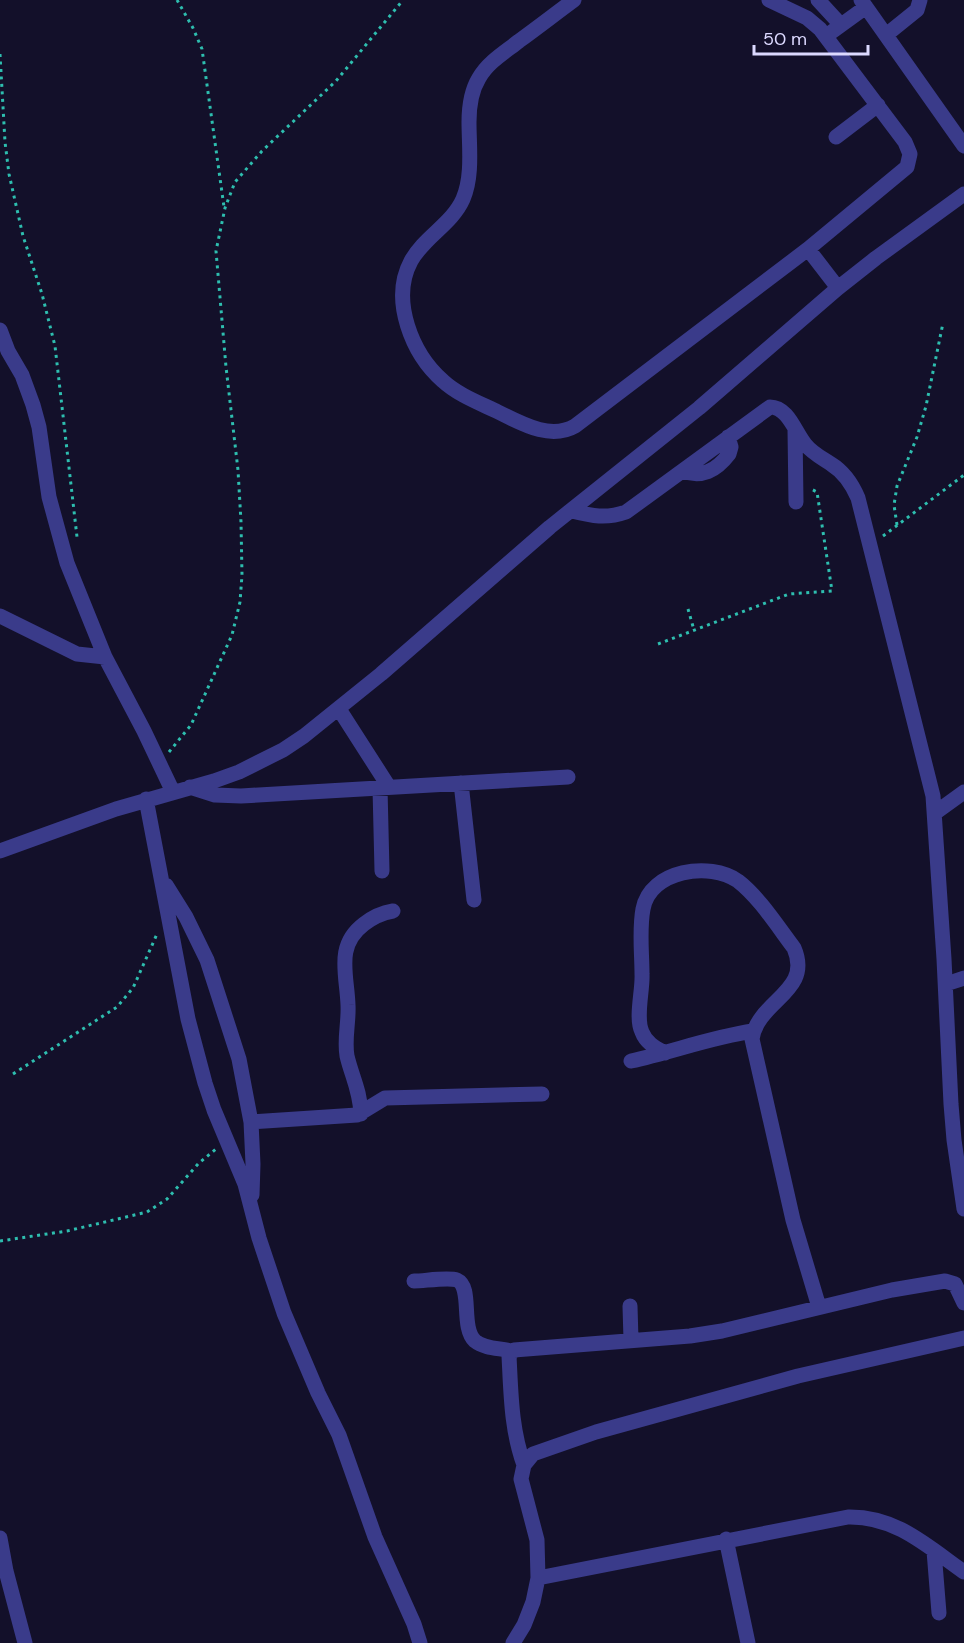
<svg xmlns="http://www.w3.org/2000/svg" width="964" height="1643" font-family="'DM Sans',sans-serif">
	<rect width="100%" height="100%" fill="#13102a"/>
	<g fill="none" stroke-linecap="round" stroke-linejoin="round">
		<path stroke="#2ebeaf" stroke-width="3" stroke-dasharray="3 4.5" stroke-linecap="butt" d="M177,0L193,28L202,49L224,207
			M0,54L5,142L9,174L23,236L42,294L55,346L77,537
			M897,525L894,505L897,486L917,437L926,406L943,323
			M883,536L964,475
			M688,609L694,630
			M658,644L789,594L832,591L817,492L809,488
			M169,752L191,725L232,635L240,602L242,575L241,522L238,470L226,367L216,251L225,208L235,182L262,151L336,81L403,0
			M13,1074L117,1007L133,988L157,934
			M0,1241L67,1231L147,1212L167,1199L199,1163L216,1149"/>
		<path stroke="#3a3b8a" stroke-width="15" d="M574,0C555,14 537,28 519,41C505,52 488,62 479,78C471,91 469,106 469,122C469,146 473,176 463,199C452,224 424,237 411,261C390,300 412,354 443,381C457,394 477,402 494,410C519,422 549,441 575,426L808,249L907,167L910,154L905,142L820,29L807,18L769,0
			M818,0L841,25
			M861,0L964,146
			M886,35L917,10L920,0
			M826,36L866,7
			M836,137L878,105
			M808,249L838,288
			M0,330L8,351L22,375L33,405L39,427L49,497L67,563L105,657L144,731L173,792
			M795,430L796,502
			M682,471C702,478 716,471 729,454L731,447L728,437
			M572,511C592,516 606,519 626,512L770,407C788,407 795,432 805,444C812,453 822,458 831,464C844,472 852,484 858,498L933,796L944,959L951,1104L954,1140L964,1209
			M0,616L77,654L105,657
			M339,709L389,787
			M461,783L474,900
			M190,787L215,795L241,796L568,777
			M380,788L382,871
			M146,799L188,1019L205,1083L214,1110L245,1184L259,1238L284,1313L318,1393L339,1435L375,1537L414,1624L420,1643
			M935,813L964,792
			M0,851L116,809L214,781L239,772L283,750L304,736L381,674L550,527L699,408L838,288L876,258L964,194
			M166,885L186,917L207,960L239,1059L251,1122L253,1164L252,1195
			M946,984L964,978
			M665,1053C656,1048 646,1043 642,1032C635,1018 643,990 642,974C642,953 639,930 643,909C650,870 710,861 738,881C759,897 778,927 794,948C813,992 758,1000 752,1039L793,1220L819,1307
			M631,1061C672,1052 712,1037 753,1031
			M361,1114C360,1090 352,1077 347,1056C344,1039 349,1022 348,1005C347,974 335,946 364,924C373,917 381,913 393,911
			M251,1122L357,1115L385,1098L542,1094
			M414,1281C424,1281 448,1277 457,1280C473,1287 460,1327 475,1341C485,1349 500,1348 511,1351
			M630,1306L631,1340
			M524,1465C511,1429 511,1393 509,1356L514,1350L690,1336L722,1331L892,1290L945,1281L955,1284L964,1303
			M0,1538L6,1571L25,1643
			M726,1539L748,1643
			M934,1551L939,1613
			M538,1578L848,1517C896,1516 927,1546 964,1572
			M513,1643L524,1625L533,1602L538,1578L537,1540L521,1479L524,1465L533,1454L596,1432L798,1376L964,1338"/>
	</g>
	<path d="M754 45v9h114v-9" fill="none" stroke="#dcd9ff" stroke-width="3"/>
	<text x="763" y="45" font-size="18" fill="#dcd9ff" stroke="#13102a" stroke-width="4.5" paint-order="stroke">50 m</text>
</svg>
